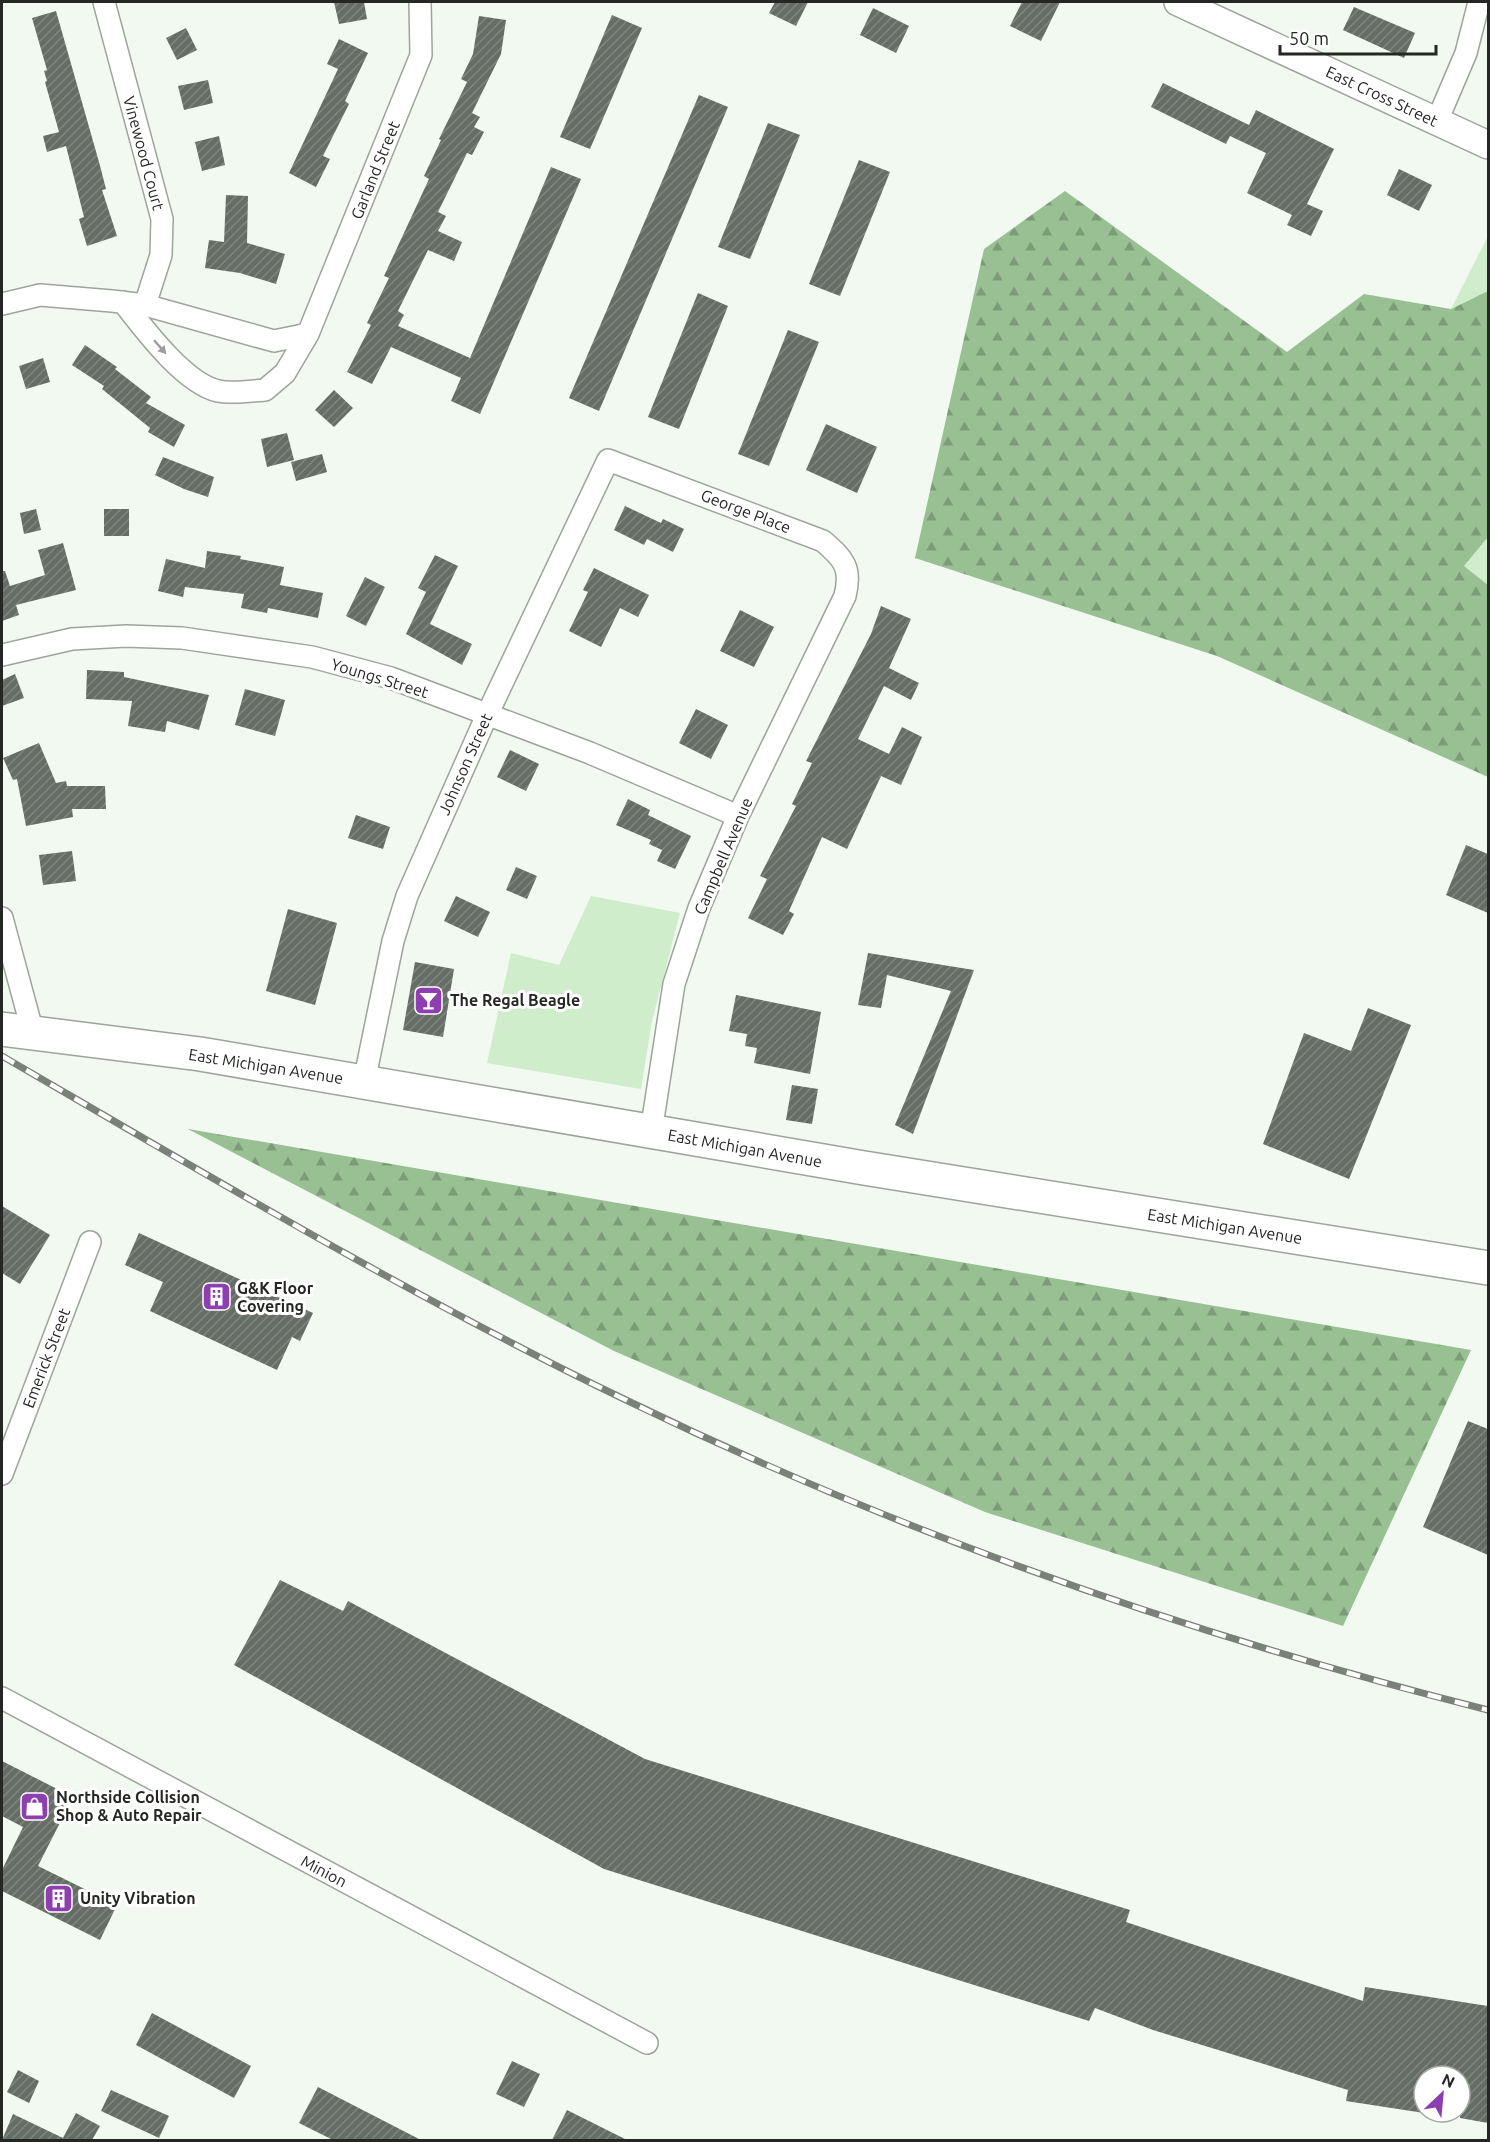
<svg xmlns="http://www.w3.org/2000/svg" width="1490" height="2142" font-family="Ubuntu,sans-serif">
	<defs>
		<pattern id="forest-firs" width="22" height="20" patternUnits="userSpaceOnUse" patternTransform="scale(1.5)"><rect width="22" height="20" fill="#98c093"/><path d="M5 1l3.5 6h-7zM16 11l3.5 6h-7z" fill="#7c9c78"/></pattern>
		<pattern id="building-hatch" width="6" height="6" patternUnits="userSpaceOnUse" patternTransform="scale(1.5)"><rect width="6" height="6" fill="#666d66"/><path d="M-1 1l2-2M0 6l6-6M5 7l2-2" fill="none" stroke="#808580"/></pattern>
	</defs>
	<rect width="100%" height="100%" fill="#f1f9f0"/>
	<path fill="#cfedcb" d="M1488,236V291L1451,309Z
		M1488,537V585L1464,566Z
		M591,896L680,913L652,1021L641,1089L487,1063L511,953L559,965Z"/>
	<path fill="url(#forest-firs)" d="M1065,191L1287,352L1364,294L1451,309L1488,291V537L1464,566L1488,585V777L1217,656L915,558L984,249Z
		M188,1129L1471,1350L1343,1626L985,1512L614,1351Z"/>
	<path fill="url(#building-hatch)" d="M334,2H364L367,19L339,24Z
		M775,2H808L796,26L769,13Z
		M1022,2H1060L1041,41L1010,26Z
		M1354,7L1415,33L1404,58L1343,30Z
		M873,8L909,26L896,53L860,35Z
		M56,11L99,162L106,189L102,190L117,236L87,246L79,219L84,217L66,146L47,152L43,136L59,132L45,82L47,81L44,71L47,70L32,18Z
		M612,15L642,28L590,149L560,137Z
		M479,16L506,20L501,54L472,113L480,117L474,127L484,132L472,155L467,153L438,212L446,216L438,231L462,242L454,261L428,250L398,311L404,315L398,326L470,358L551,167L581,179L480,414L451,401L461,378L391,347L372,384L347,372L371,325L367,323L389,278L384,276L429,179L424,176L441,140L439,139L467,82L461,79L473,54Z
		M186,28L197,50L177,60L166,38Z
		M339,39L368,53L345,101L349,104L323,156L330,159L316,187L289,173L338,69L327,64Z
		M208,80L213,103L184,110L178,86Z
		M1163,83L1249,125L1256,110L1334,149L1307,204L1323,211L1311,236L1287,225L1292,215L1247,193L1266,153L1230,136L1226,144L1151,107Z
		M699,95L728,107L599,411L569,398Z
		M768,123L800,135L750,259L718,247Z
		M219,136L225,165L202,171L195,142Z
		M859,160L890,172L840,296L809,284Z
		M1399,169L1432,185L1419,211L1387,195Z
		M226,195L248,196L247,243L285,254L276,284L240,273L205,268L209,240L224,242Z
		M698,293L728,306L679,429L648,417Z
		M788,330L819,342L769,466L738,454Z
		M85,345L117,367L115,369L151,397L146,403L185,425L174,447L148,432L150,428L102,389L104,386L72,365Z
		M43,358L50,382L26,389L19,366Z
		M334,390L353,408L334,427L315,410Z
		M826,424L877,447L857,493L806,470Z
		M287,433L294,460L267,467L261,439Z
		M322,454L327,472L296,481L291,462Z
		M163,457L214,477L208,497L184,489L155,475Z
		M625,506L661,523L663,519L684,529L673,552L647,539L644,545L614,530Z
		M36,509L41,530L24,534L20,513Z
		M104,509H129V536H104Z
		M63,543L76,590L16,605L19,615L2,621V571H5L10,586L45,575L38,550Z
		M207,551L241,556L240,559L284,567L280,585L323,593L318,618L268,608L267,613L241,608L244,594L185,587L183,597L158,591L166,559L205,568Z
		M435,555L458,566L430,624L472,644L462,665L406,634L426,592L418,588Z
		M594,568L649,595L638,617L620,608L601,647L569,631L588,592L583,590Z
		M365,577L385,587L366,626L346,616Z
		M881,606L911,619L889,668L919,683L911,700L884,686L858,739L889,754L902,727L922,737L901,785L881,776L847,849L822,837L789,911L794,914L783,935L748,918L767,879L760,876L796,806L792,804L812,763L806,761L871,634Z
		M740,610L774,627L754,667L720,651Z
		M87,670L124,672V677L209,695L199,730L167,721L165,732L128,726L132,701L86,699Z
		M15,674L24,698L2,706V680Z
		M245,689L285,700L275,736L235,725Z
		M696,709L728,725L711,759L679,743Z
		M39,743L56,783L66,781L67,786H105L106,809H72L73,817L26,826L17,779L13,780L3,758Z
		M510,750L539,764L526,791L497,777Z
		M628,799L650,810L648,815L691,836L675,869L657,861L662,850L649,844L651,840L616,825Z
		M356,815L390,827L383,849L348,838Z
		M1466,845L1488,854V913L1446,895Z
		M72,851L76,881L43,885L39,855Z
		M516,867L537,876L527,899L506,890Z
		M456,896L490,912L478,937L444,921Z
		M288,909L337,923L315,1005L266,991Z
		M868,953L974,970L913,1134L895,1125L951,991L887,975L881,1008L858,1005Z
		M415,962L454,969L443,1037L403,1030Z
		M736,995L821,1012L810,1074L754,1063L757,1048L745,1046L747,1034L729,1031Z
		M1368,1008L1411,1025L1349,1179L1263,1144L1304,1033L1351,1051Z
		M792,1085L818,1089L812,1124L786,1120Z
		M2,1206L50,1235L20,1284L2,1273Z
		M139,1233L313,1313L300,1341L292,1337L277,1370L150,1311L163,1282L125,1265Z
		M1468,1421L1488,1429V1555L1423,1527Z
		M280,1580L343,1611L348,1601L645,1759L1130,1910L1126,1922L1363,2001L1365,1987L1488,2006V2123L1460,2118V2076H1424V2113L1346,2101L1348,2090L1153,2030L1095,2008L1089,2021L604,1869L234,1665Z
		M2,1761L73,1797L38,1866L117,1905L100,1940L2,1891V1870L23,1827L2,1816Z
		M152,2013L251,2066L234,2098L136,2045Z
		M512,2061L540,2074L524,2107L496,2094Z
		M18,2070L39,2081L29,2103L7,2092Z
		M318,2087L421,2140H333L299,2123Z
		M111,2090L169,2116L159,2138L101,2111Z
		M567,2110L627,2140H552Z
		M76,2113L100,2126L92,2140H2L13,2114L63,2138Z"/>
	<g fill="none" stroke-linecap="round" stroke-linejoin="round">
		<defs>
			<path id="minor" d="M104,2L162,219L161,255L145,305
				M1437,121L1466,53L1479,2
				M123,302C144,329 184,383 218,391C232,394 251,391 265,390L285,373L308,334
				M2,304L40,295L112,301L145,305L274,341L308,334L421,55L420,2
				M2,655L72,639L126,636L182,638L312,657L391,678L590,753L738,816
				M2,918L33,1033
				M364,1082L393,941L407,896L487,715L608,460L823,541C844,559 852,568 845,596L738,816L699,908L674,984L651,1132
				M2,1474L90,1242
				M2,1698L647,2043"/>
			<path id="tertiary" d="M1178,2L1488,145"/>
			<path id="primary" d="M2,1029L200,1054L864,1168L1488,1268"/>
		</defs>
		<use href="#minor" stroke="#9da49c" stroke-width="24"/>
		<use href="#tertiary" stroke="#9da49c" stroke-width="30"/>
		<use href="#primary" stroke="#9da49c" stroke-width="36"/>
		<use href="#minor" stroke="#fff" stroke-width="21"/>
		<use href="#tertiary" stroke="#fff" stroke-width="27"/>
		<use href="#primary" stroke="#fff" stroke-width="33"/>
		<defs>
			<path id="rail" d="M2,1056C207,1175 412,1297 626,1400C900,1533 1193,1636 1488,1710"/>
		</defs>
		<use href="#rail" stroke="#7b807a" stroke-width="7"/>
		<use href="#rail" stroke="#fff" stroke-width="4.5" stroke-dasharray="14" stroke-linecap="butt"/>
	</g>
	<defs><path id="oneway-solid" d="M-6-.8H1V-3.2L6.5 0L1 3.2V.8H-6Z" transform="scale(1.5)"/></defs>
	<use fill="#9c9e9c" href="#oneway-solid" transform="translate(160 347) rotate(49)"/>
	<defs>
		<symbol id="bar-square" viewBox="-11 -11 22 22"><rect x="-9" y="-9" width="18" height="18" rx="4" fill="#8e3faf" stroke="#fff"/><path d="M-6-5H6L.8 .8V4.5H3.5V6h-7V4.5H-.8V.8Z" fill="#fff"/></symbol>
		<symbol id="building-square" viewBox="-11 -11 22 22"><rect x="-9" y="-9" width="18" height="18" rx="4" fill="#8e3faf" stroke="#fff"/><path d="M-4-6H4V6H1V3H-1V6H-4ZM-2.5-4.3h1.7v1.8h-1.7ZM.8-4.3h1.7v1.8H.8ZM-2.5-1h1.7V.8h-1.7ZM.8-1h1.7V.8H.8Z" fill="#fff"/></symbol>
		<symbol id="shop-square" viewBox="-11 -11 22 22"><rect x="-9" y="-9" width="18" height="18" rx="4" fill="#8e3faf" stroke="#fff"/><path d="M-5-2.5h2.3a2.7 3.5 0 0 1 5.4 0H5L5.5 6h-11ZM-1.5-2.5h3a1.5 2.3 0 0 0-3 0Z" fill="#fff"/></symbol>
	</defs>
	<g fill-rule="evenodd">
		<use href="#bar-square" x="412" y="984" width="33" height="33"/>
		<use href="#building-square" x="200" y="1280" width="33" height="33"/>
		<use href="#shop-square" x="18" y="1790" width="33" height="33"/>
		<use href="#building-square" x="42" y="1882" width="33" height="33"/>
	</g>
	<g text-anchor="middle" stroke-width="6" stroke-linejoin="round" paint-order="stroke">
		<g font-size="16" fill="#242723" stroke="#fff">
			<text transform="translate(1382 96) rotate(25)" y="6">East Cross Street</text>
			<text transform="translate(144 153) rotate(75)" y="6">Vinewood Court</text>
			<text transform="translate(375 170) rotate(-68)" y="6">Garland Street</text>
			<text transform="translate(746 511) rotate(21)" y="6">George Place</text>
			<text transform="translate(380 678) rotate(17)" y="6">Youngs Street</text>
			<text transform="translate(465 764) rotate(-66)" y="6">Johnson Street</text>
			<text transform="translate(723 856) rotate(-67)" y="6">Campbell Avenue</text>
			<text transform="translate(266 1066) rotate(9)" y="6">East Michigan Avenue</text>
			<text transform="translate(745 1148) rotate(10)" y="6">East Michigan Avenue</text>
			<text transform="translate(1225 1226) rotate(9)" y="6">East Michigan Avenue</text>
			<text transform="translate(46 1358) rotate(-69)" y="6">Emerick Street</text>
			<text transform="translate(324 1871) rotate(28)" y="6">Minion</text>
		</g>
		<g font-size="16" font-weight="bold" fill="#242723" stroke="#fff" text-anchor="start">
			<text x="450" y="1006">The Regal Beagle</text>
			<text x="237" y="1294">G&amp;K Floor<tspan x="237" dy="18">Covering</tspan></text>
			<text x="56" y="1803">Northside Collision<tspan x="56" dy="18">Shop &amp; Auto Repair</tspan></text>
			<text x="80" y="1904">Unity Vibration</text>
		</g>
	</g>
	<rect width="1490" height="2142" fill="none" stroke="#242723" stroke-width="6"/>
	<g transform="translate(1442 2094) rotate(26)"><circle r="28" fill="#ffffff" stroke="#a7a9a7" stroke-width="1.5"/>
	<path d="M0-4.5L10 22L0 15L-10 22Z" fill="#8e3faf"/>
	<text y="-9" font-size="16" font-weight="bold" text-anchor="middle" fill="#242723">N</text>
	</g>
	<path d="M1280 45v9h156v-9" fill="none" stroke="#242723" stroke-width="3"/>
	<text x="1289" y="45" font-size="18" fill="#242723" stroke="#ffffff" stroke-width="4.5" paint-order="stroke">50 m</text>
</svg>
